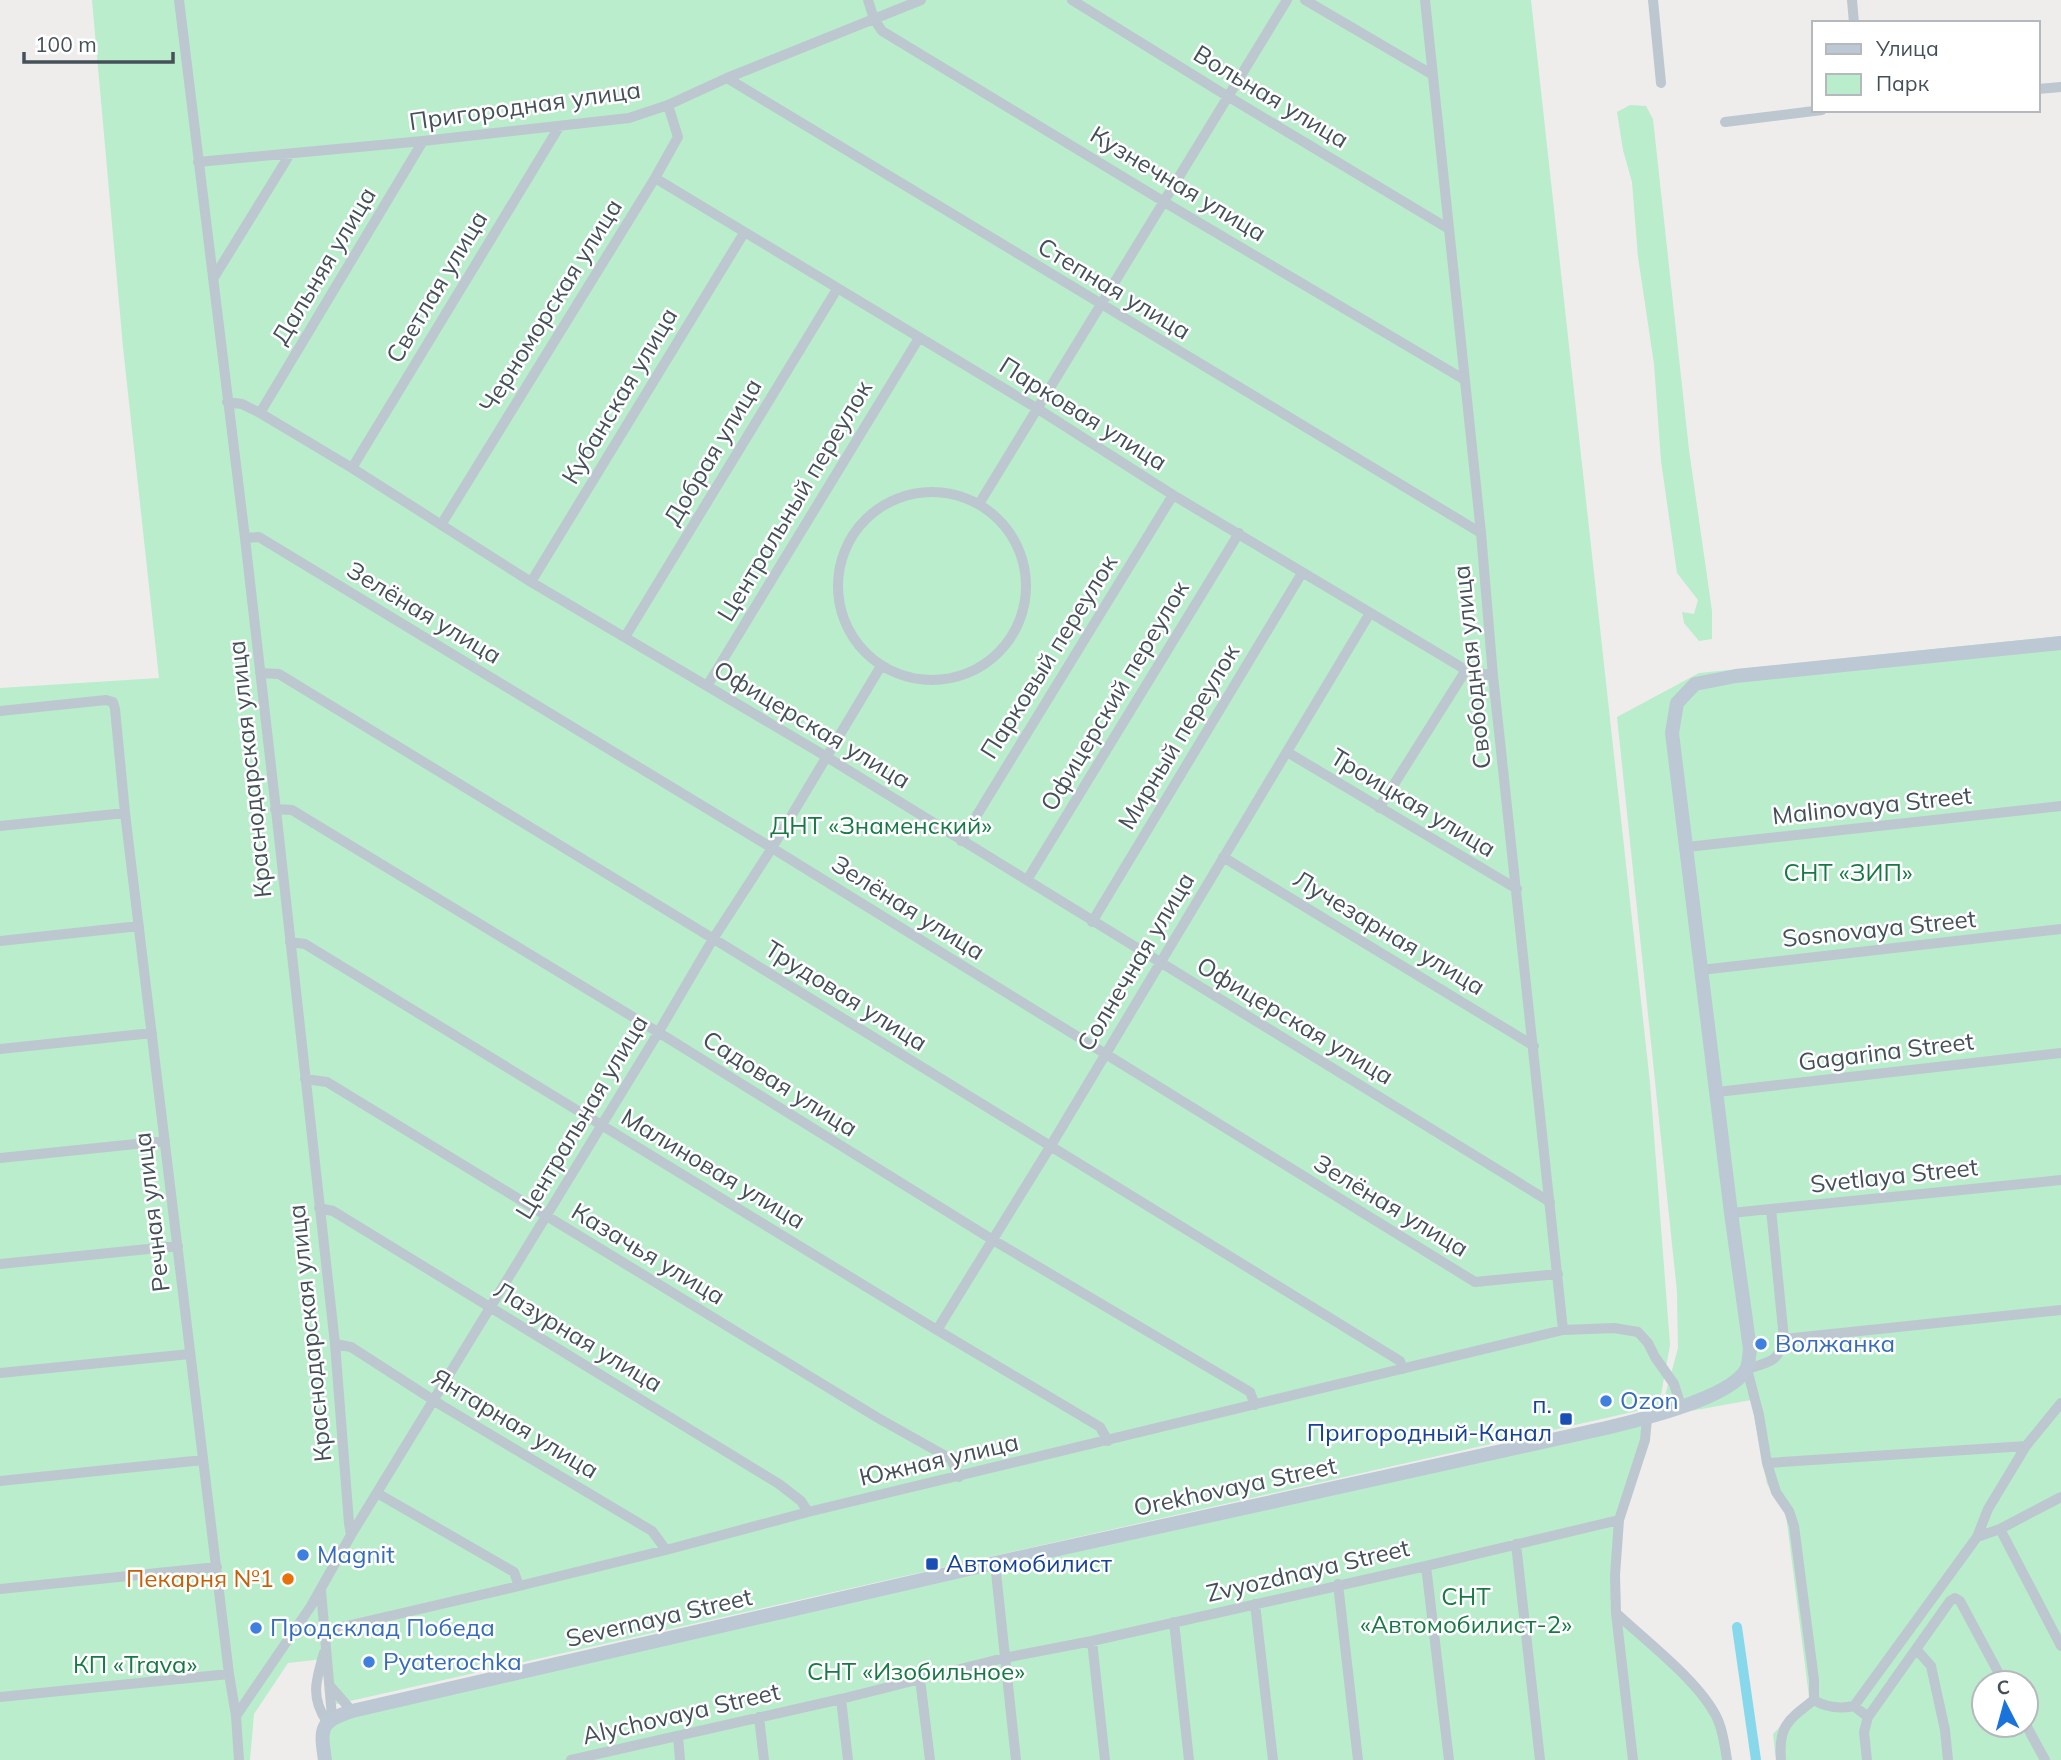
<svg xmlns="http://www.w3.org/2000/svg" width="2061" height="1760" font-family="Mulish,sans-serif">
	<rect width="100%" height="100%" fill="#efecec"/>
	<path fill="#b9edcc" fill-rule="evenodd" d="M92,0H1531L1650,1083L1670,1345L1659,1406L328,1706L324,1659L288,1663L254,1714L250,1760H0V688L159,678L123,347Z
		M1630,105L1646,106L1653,119L1689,450L1712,611V639L1699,641L1684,623L1682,612L1694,614L1698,600L1677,573L1661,461L1654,364L1638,257L1632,182L1623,150L1617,112Z
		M2061,636V1760H1776L1773,1734L1809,1697L1786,1515L1767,1484L1751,1400L1663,1416V1403L1678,1348L1677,1292L1617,717L1699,673ZM1984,1683H2026V1725H1984Z
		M1647,1418L1619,1520L1616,1613L1708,1701L1727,1760H325L327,1722Z"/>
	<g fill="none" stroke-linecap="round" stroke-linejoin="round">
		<path stroke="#86d8ea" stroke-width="10" d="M1737,1627L1756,1760"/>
		<path stroke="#bdc7cf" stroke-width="10" d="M179,0L245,538L277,819L335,1344L349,1523L351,1535
			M868,0L874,19L882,31L1171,206L1465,380
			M1072,0L1219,91L1449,229
			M1305,0L1433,75
			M1425,0L1481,533L1493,676L1563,1330
			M1653,0L1661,83
			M1852,0L1854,23
			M727,78L1481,533
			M2038,89L2061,87
			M1725,122L1822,110
			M198,162L423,141L629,118L668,105L727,78L921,0
			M655,178L1038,409L1173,495L1466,670L1493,676
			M213,279L290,154
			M227,402L242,404L260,413L352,468L531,582L817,751L1550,1202
			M260,413L423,141
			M352,468L559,127
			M838 586a94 94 0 1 1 188 0a94 94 0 1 1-188 0Z
			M979,504L1287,0
			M441,525L655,178L678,137L668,105
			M245,538L259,537L772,848L1475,1282L1558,1274
			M531,582L744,233
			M625,637L837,289
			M260,673L279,674L722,944L1400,1361L1403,1369
			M707,686L919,338
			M0,711L106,700L113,702L115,709L125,813L229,1674L236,1716L239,1760
			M1287,752L1517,889
			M1379,808L1466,670
			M275,809L292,810L666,1037L993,1240L1250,1392L1255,1405
			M0,826L125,813
			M961,841L1173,495
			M1687,847L2061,806
			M1223,857L1534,1046
			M1027,880L1239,533
			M1092,922L1302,573
			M0,941L139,926
			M290,942L305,944L937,1330L1100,1427L1108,1441
			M1701,970L2061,929
			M0,1049L152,1033
			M305,1079L327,1082L878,1418L951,1459L959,1477
			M1717,1092L2061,1053
			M0,1158L165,1141
			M319,1208L333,1211L779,1484L801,1501L808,1512
			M1771,1209L1784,1339
			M1731,1213L2061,1180
			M0,1264L178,1246
			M937,1330L1050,1147L1370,613
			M335,1344L351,1347L441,1405L652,1531L666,1550
			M0,1373L190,1354
			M1767,1463L2026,1446
			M0,1481L203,1460
			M377,1493L514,1572L519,1586
			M2000,1529L2061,1646
			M1977,1537L1988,1509L2026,1446L2061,1403
			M1516,1544L1540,1760
			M995,1563L1016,1760
			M1426,1566L1449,1760
			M1338,1584L1358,1760
			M0,1589L217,1567
			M321,1591L332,1717
			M1255,1604L1273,1760
			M1616,1613C1646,1641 1700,1682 1717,1718C1723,1730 1725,1747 1727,1760
			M1174,1622L1189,1760
			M325,1631L519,1586L666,1550L808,1512L1563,1330L1614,1328L1638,1332L1648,1343L1655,1357L1674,1384L1681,1406
			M1092,1641L1105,1760
			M1917,1650L1931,1666L1945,1730L1948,1760
			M324,1653C316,1680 310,1697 327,1722
			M920,1679L930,1760
			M331,1687L352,1711
			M0,1697L229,1674
			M841,1699L848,1760
			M1814,1700C1827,1708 1840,1709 1854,1706L1977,1537L2000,1529L2061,1497
			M1854,1706L1868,1717L1864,1732L1867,1760
			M236,1716L311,1606L351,1535L658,1033L713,939L772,848L881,666
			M759,1717L764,1760
			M1868,1717L1950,1601L1955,1598L1960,1601L2004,1683
			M2026,1725L2045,1760
			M678,1736L680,1760
			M571,1760L841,1699L1004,1658L1092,1641L1426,1566L1619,1520
			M1633,1760L1616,1613L1615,1575L1619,1520L1645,1440L1647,1418
			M1781,1760C1778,1726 1788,1720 1814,1700V1680L1794,1526L1789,1511L1776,1492L1767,1463L1759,1415L1747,1369C1769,1362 1778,1363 1784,1339L2061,1310"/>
		<path stroke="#bcc8d3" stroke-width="14" d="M325,1760C320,1728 320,1721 352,1711L995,1563L1606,1428C1639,1420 1728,1399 1746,1370C1749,1365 1749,1355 1750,1349L1731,1213L1672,733L1677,703L1695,684L1736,676L2061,643"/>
	</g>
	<g fill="#3f7fe0" stroke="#fff" stroke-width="2.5">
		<circle cx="1761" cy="1344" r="7"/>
		<circle cx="1606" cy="1401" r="7"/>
		<circle cx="303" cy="1555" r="7"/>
		<circle cx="256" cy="1628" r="7"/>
		<circle cx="369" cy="1662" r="7"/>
	</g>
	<g fill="#1a4fb4" stroke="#fff" stroke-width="2.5">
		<rect x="1559" y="1412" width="14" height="14" rx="3.5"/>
		<rect x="925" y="1557" width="14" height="14" rx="3.5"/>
	</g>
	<circle fill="#e8710a" stroke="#fff" stroke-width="2.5" cx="288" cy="1579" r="7"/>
	<g text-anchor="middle" stroke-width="5" stroke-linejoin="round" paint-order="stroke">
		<g font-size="24" fill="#455059" stroke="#fff">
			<text transform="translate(1271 97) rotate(31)" y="8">Вольная улица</text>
			<text transform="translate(525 106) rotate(-8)" y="8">Пригородная улица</text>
			<text transform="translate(1178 184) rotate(31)" y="8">Кузнечная улица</text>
			<text transform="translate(324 266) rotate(-59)" y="8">Дальняя улица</text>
			<text transform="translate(437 287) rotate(-59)" y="8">Светлая улица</text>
			<text transform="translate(1114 289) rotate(31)" y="8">Степная улица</text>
			<text transform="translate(551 306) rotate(-58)" y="8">Черноморская улица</text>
			<text transform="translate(620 396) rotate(-59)" y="8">Кубанская улица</text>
			<text transform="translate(1083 414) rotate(32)" y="8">Парковая улица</text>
			<text transform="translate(713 452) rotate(-59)" y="8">Добрая улица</text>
			<text transform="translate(795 501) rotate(-59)" y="8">Центральный переулок</text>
			<text transform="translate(424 613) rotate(31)" y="8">Зелёная улица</text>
			<text transform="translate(1049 657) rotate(-58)" y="8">Парковый переулок</text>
			<text transform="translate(1472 667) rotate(-96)" y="8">Свободная улица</text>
			<text transform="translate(1115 696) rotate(-59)" y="8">Офицерский переулок</text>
			<text transform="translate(812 725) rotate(31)" y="8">Офицерская улица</text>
			<text transform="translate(1179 737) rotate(-59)" y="8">Мирный переулок</text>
			<text transform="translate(250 769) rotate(-96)" y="8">Краснодарская улица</text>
			<text transform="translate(1413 803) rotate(31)" y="8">Троицкая улица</text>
			<text transform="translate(1872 806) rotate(-6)" y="8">Malinovaya Street</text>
			<text transform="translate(908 908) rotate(32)" y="8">Зелёная улица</text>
			<text transform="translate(1879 929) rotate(-6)" y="8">Sosnovaya Street</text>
			<text transform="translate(1389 933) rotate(31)" y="8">Лучезарная улица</text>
			<text transform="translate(1136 962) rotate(-59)" y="8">Солнечная улица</text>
			<text transform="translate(846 996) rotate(32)" y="8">Трудовая улица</text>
			<text transform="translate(1295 1021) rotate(31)" y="8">Офицерская улица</text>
			<text transform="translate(1886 1052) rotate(-7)" y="8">Gagarina Street</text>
			<text transform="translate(780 1084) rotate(32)" y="8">Садовая улица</text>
			<text transform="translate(582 1117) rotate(-59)" y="8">Центральная улица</text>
			<text transform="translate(713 1169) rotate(31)" y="8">Малиновая улица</text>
			<text transform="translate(1894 1176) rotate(-6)" y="8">Svetlaya Street</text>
			<text transform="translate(1391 1206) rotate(31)" y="8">Зелёная улица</text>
			<text transform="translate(152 1212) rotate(-97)" y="8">Речная улица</text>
			<text transform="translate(648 1254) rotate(31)" y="8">Казачья улица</text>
			<text transform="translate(310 1333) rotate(-96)" y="8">Краснодарская улица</text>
			<text transform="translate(578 1337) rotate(31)" y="8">Лазурная улица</text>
			<text transform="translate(515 1424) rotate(31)" y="8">Янтарная улица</text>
			<text transform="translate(939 1460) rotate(-13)" y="8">Южная улица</text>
			<text transform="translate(1235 1487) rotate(-12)" y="8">Orekhovaya Street</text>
			<text transform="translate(1308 1571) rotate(-13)" y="8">Zvyozdnaya Street</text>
			<text transform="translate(659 1618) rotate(-13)" y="8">Severnaya Street</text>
			<text transform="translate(681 1714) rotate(-13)" y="8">Alychovaya Street</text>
		</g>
		<g font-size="24" fill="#177945" stroke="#fff">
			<text x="881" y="834">ДНТ «Знаменский»</text>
			<text x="1848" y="881">СНТ «ЗИП»</text>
			<text x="1466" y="1605">СНТ<tspan x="1466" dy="28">«Автомобилист-2»</tspan></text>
			<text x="135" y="1673">КП «Trava»</text>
			<text x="916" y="1680">СНТ «Изобильное»</text>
		</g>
		<g font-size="24" fill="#366cbe" stroke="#fff" text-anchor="start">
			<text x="1775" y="1352">Волжанка</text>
			<text x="1620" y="1409">Ozon</text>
			<text x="317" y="1563">Magnit</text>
			<text x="270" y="1636">Продсклад Победа</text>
			<text x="383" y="1670">Pyaterochka</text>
		</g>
		<g font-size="24" fill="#164399" stroke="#fff" text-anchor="end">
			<text x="1552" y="1413">п.<tspan x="1552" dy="28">Пригородный-Канал</tspan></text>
			<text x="946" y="1572" text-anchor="start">Автомобилист</text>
		</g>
		<g font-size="24" fill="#c56008" stroke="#fff" text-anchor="end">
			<text x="274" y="1587">Пекарня №1</text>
		</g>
	</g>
	<rect x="1812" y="21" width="228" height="91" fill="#ffffff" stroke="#b5b9bd" stroke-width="2"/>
	<rect x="1826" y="44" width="35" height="10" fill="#bcc8d3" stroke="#b5b9bd" stroke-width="2"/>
	<text x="1876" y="56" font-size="21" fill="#455059">Улица</text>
	<rect x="1826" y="74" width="35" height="21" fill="#b9edcc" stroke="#b5b9bd" stroke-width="2"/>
	<text x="1876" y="91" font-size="21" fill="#455059">Парк</text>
	<g transform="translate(2005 1704) rotate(354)"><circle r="33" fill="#ffffff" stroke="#b5b9bd" stroke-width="2"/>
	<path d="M0-5L12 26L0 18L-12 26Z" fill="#1a73db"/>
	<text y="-10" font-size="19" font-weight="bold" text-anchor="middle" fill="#455059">С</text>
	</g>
	<path d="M24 52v10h149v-10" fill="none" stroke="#455059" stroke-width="3.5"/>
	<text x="35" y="52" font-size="21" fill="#455059" stroke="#ffffff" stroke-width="5" paint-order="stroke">100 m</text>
</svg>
